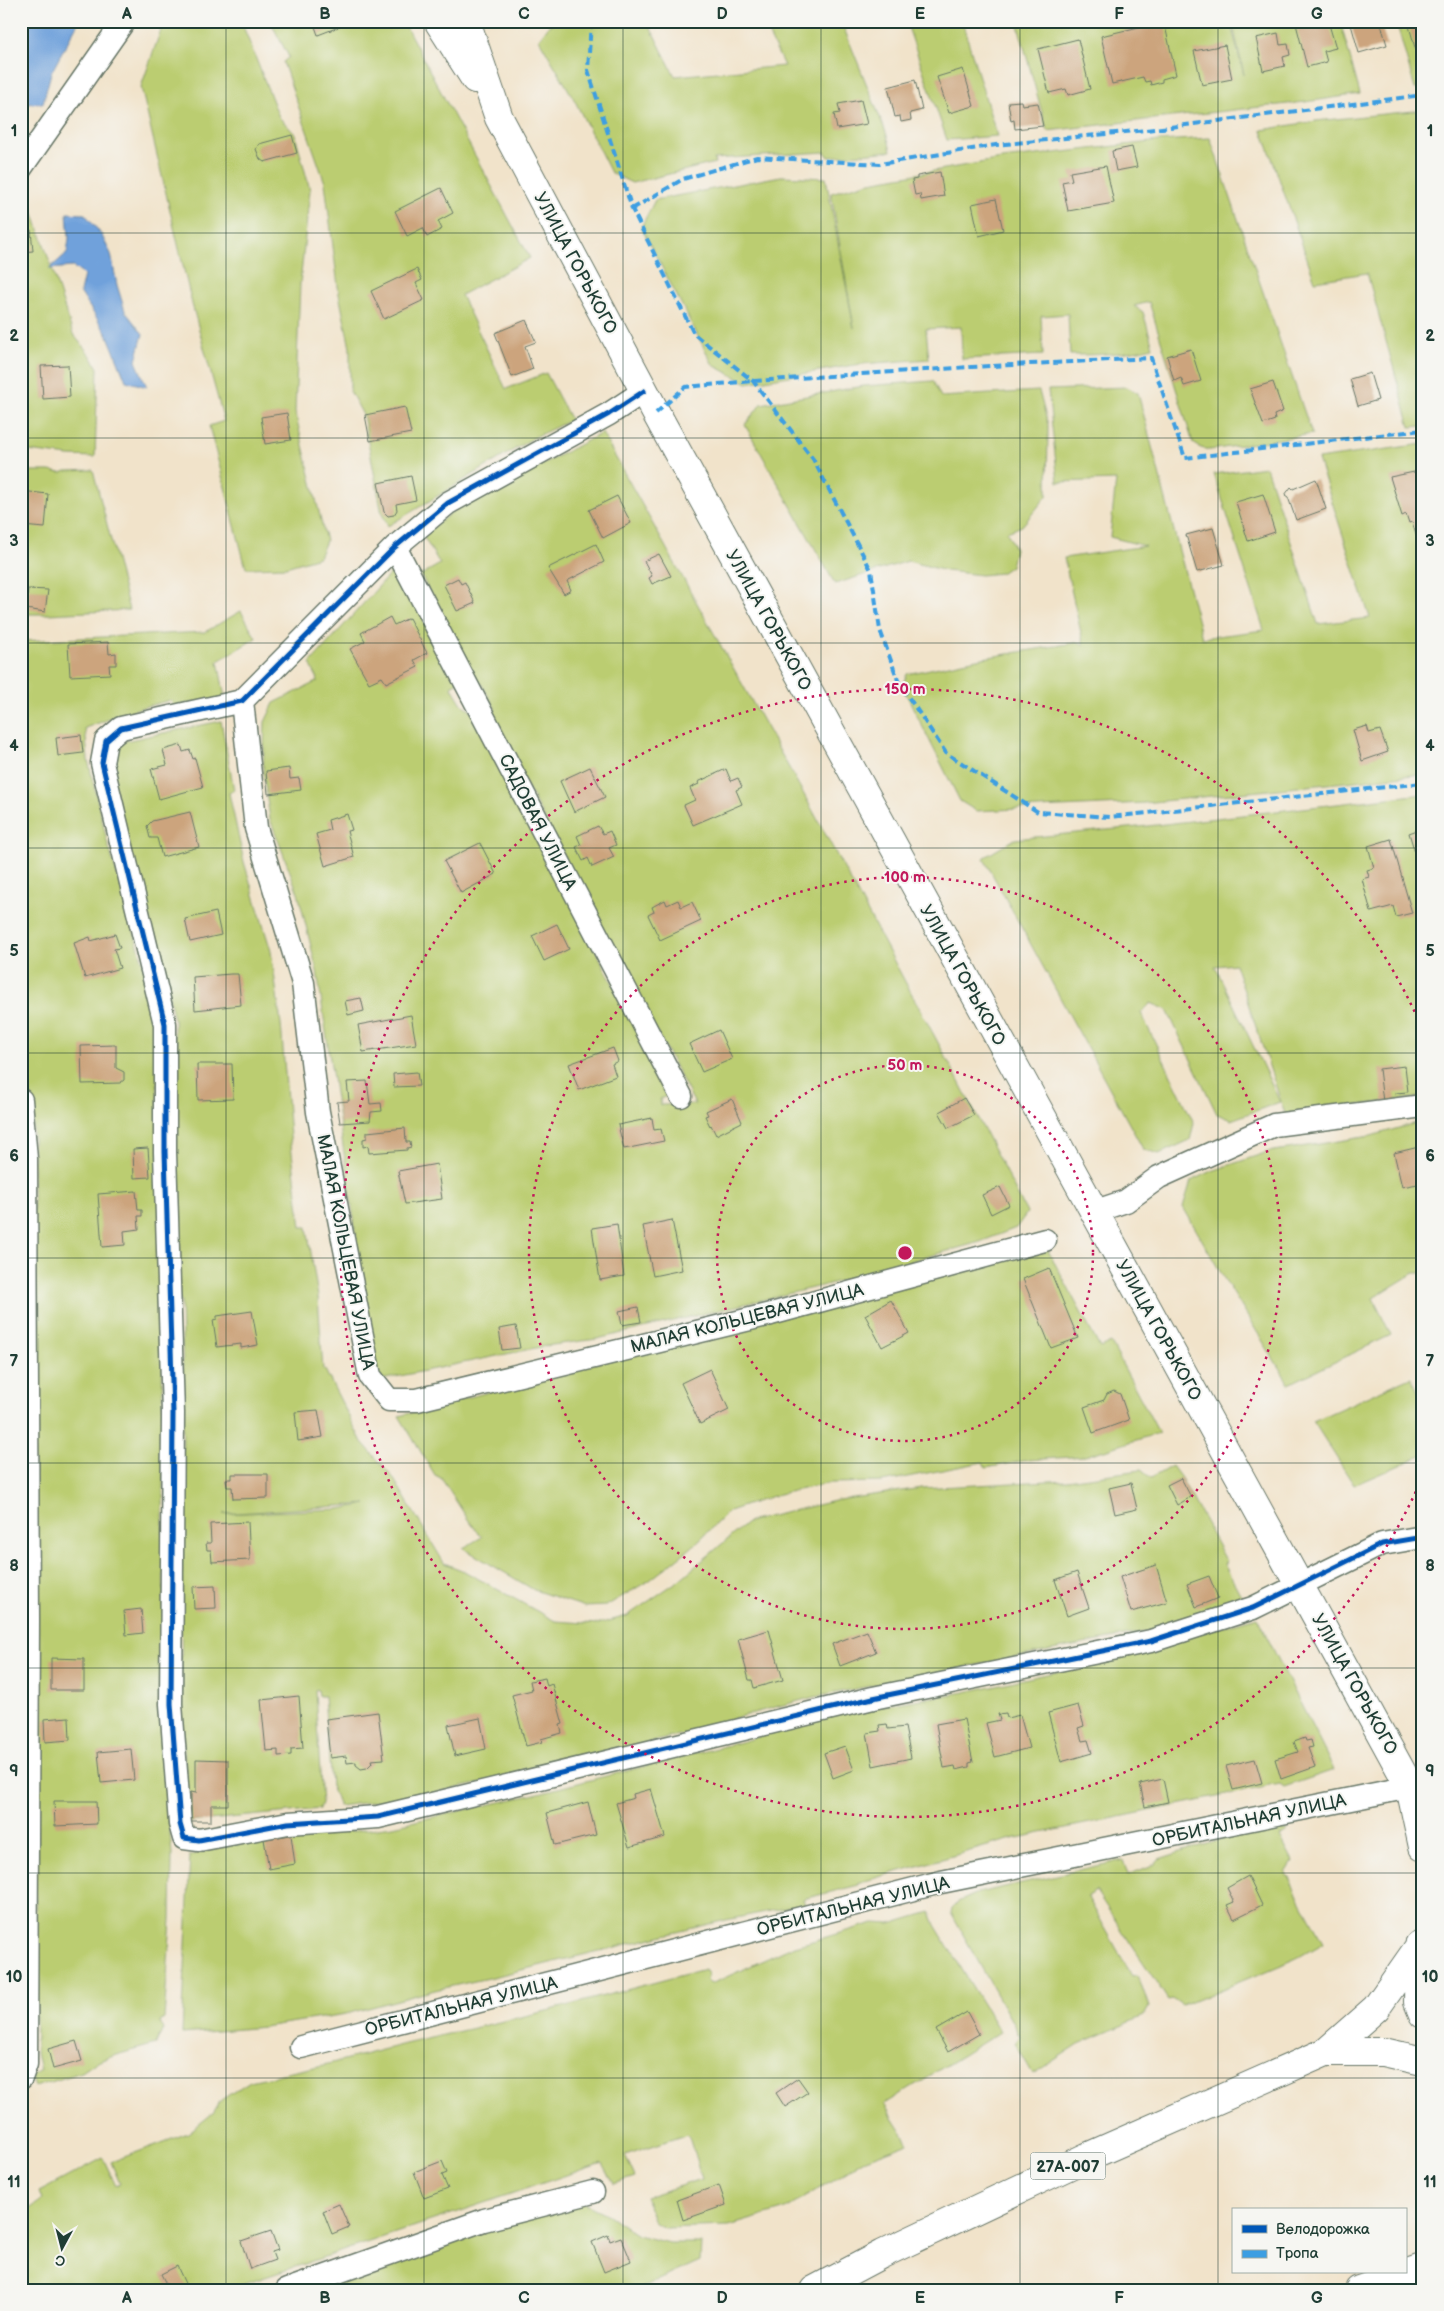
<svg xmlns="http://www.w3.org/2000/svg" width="1444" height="2311" font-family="'Balsamiq Sans',sans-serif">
	<rect width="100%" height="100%" fill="#f6f6f2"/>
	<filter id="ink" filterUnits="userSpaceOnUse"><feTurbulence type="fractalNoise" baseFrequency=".02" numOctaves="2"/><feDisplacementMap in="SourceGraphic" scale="10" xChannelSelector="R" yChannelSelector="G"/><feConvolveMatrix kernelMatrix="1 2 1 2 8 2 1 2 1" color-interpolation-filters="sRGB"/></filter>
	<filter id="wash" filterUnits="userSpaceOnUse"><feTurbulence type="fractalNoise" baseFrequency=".0096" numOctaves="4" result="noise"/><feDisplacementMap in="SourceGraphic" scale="20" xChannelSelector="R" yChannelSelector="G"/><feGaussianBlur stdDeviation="1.12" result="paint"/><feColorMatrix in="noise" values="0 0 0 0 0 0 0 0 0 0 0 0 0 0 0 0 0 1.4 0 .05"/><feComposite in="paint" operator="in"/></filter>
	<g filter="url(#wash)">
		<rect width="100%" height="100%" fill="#f1e3ca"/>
		<path fill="#bbcd71" stroke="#6d8552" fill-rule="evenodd" d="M164,21H241L279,117L295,134L310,190L300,284L295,412L326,541L319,557L286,567L246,568L209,426L224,421L192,304L141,87Z
			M270,21H403L530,258L461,295L506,389L546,373L571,420L535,437L388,526L382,514L363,415L350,391V348L339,294L325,183L283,62L289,57Z
			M575,21H647L675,76L784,66L762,21H841L887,135L891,151L829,157L825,152L714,159L715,163L632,183L611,173L575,101L539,39L550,24Z
			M906,21H962L997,136L947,140Z
			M1017,21H1230L1244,75L1232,21H1340L1360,94L1305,102L1047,131Z
			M1396,21H1423V88L1415,89Z
			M1423,110V263L1418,264L1423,281V426L1410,427L1367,273L1315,281L1262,130L1316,121Z
			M1210,138L1312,434L1210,450L1201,448L1193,443L1149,302L1134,306L1143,312L1153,347C1126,354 1098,355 1070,355L1068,314L1041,316L1043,355L962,359L961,327L926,329L929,359L861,364L747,383L713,365L641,227L655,200L781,176L826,178L854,328L831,193L870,182L1002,159L1160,141Z
			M25,186L73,334L91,356L98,368L95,457L69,456L28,451L21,335V192Z
			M933,381L941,397L1039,391L1048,425L1047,496L1022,526L1007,532L1015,549L1011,566L1001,573L981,575L946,571L908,561L835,584L745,425L761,404L864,386Z
			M1127,387L1138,393L1202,638L1264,630L1214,474L1266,467L1318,624L1370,618L1318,459L1423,444V774L1144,803L976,811L960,801L902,686L907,674L977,659L1080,642L1084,646L1064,558L1145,546L1110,537L1116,480L1058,482L1048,390Z
			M602,433L807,800L955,1074L1027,1213L1016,1228L980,1242L825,1285L597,1339L545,1346L376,1381L373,1373L356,1234L317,971L298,893L270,819L263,772L265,722L274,703L318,681L310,663L397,566L458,682L451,686L462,704L476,715L662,1080L667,1096L660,1099L661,1105L695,1104L493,722L495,708L481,683L479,681L474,684L421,575L440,564L423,536L453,511Z
			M93,470L129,610L48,614H21V471H49L61,473L66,471Z
			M241,611L256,638L218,661L225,698L173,706L171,700L140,708L85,728L88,760L107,841L156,1006L162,1334L165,1780L172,1854L171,1919L164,2019L160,2022L163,2029L156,2044L116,2055L95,2063L82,2072L35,2087L31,2076L40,2070L36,2052L33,1114L28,1070L21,1068V641L205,632Z
			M221,721L234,790L229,793L244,862L271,951L281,1024L290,1136L301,1227H307L318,1297L323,1370H325L362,1442L392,1476L444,1563L464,1571L555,1621L598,1624L627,1616L678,1581L748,1522L792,1511L838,1500L922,1488L1067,1480L1141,1470L1151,1478L1172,1466L1181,1478L1227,1562L1224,1564L1244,1601L1154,1630L810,1698L731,1719V1722L523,1775L412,1797L339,1806L331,1786L324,1696H319L318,1690L315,1691L322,1804L320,1809L189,1822L181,1709L183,1374L181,1300H178L174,1020L163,967L140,901L110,765L114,748L120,742ZM367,1504L339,1509L223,1514Z
			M1423,794V1097L1285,1114L1235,964L1215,966L1280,1102L1231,1120L1217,1114L1167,1010L1151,1003L1141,1013L1194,1123L1190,1140L1159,1154L1143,1149L984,859L985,857L1015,839L1148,826Z
			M1423,1121V1273H1414L1373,1298L1391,1335L1289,1384L1225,1280L1183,1207L1191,1181L1209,1172L1268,1152L1371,1136Z
			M1044,1243L1100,1348L1111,1343L1159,1433L1085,1456L1029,1460L986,1468L983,1462L882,1482L831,1483L779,1494L729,1511L692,1547L650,1580L606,1606L585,1607L534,1590L463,1548L482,1537L469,1521L441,1478L435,1475L399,1416Z
			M1411,1377L1423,1401V1455L1354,1485L1313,1421Z
			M1257,1617L1334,1770L1284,1787L1280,1784L1012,1839L858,1883L859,1885L803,1899L805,1904L726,1920L497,1976L435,1990L346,2014L264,2027L182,2034L190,1855L253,1840L303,1832L354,1831L393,1826L527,1796L744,1741L836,1713L965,1692L1078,1667Z
			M1287,1830V1832L1280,1837L1293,1862L1286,1873L1323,1943L1297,1958L1182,2006L1172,1999L1168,2000L1096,1891L1087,1896L1132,1976L1138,1975L1149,2007L1144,2016L1079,2044L1033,2074L1015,2043L1020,2036L951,1913L952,1908L958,1902L978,1893L1123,1860L1128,1875L1155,1864L1159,1859L1196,1847L1246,1833Z
			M930,1912L935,1925L1000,2032L884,2104L909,2143L866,2159L786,2209L729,2226L664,2228L654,2222L645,2197L702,2179L688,2134L625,2155L635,2177L613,2184L602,2163L227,2290H21V2215L42,2200L39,2192L103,2158L116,2186L120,2184L111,2162L188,2133L213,2113L221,2100L250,2081L328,2064L405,2044L555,2009L705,1969L708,1974L707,1981L711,1984L792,1947L874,1923L890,1924Z
			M578,2200L608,2215L637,2235L670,2243H701L700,2261L636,2290H304Z"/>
		<path fill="#70a1db" stroke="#486f88" d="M21,21H79L51,73L43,103L26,104L21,98Z
			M67,213L85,214L101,234L111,254L117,285L125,311L143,334L136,361L147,387L126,381L108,336L80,292L84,275L73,267L49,269L67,253L69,238Z"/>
		<g id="blocks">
			<path fill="#cca47d" d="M313,21H354L318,35Z
				M1164,21L1176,75L1162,79V82L1151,85L1150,81L1145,82L1143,77L1112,84L1101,36Z
				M1308,21H1328L1336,48L1324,51L1327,62L1307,67L1296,24Z
				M1350,21H1380L1387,45L1359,53Z
				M1423,22V49L1416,51L1409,26Z
				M1278,33L1280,45L1288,44L1290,55L1283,57L1285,66L1263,71L1256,38Z
				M1078,39L1090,89L1068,95L1066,89L1049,93L1038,49Z
				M1225,45L1232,79L1202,85L1194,51Z
				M963,69L974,106L949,113L937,77Z
				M915,80L922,110L910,113L911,120L901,122L900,116L895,117L888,87Z
				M861,100L867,124L837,129L834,114L840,113L838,104Z
				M1021,101L1022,105L1038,103L1043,126L1015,129L1014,120L1011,121L1008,102Z
				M292,135L297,153L264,162L260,159L256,149L259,144Z
				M1132,147L1137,167L1116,171L1112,151Z
				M1106,166L1114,203L1068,211L1062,182L1072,180L1070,172Z
				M940,172L944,196L921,200L920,194L915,195L912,180L917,179V176Z
				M441,188L453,213L438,221L442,229L427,237L423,228L407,236L395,211Z
				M996,199L1003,230L979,236L972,204Z
				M31,230L33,251L21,252V231Z
				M417,269L422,280L416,283L424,300L384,319L371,291Z
				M526,320L536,342L525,346L533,369L512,377L495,333Z
				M1191,349L1201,381L1184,386L1181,378L1174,381L1167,356Z
				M68,365L70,397L43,399L41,366Z
				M1370,373L1378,400L1358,406L1350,379Z
				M1273,382L1283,411L1274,415L1275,420L1263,424L1250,389Z
				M405,407L411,433L370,441L365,415Z
				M287,413L291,440L265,444L261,417Z
				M1419,471L1423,484V543L1419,544L1412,522L1409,523L1406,514L1402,516L1390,477Z
				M411,476L416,500L396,504L397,510L394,515L388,516L384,512L378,483Z
				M1316,479L1326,509L1296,520L1288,497L1285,495L1291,487L1293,489Z
				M21,491L48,494L45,528L21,526Z
				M1263,494L1275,532L1248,541L1236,502Z
				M617,496L631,523L603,538L589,510Z
				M1213,528L1224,565L1197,572L1186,535Z
				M596,544L604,562L567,581L571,590L564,594L548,568Z
				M659,554L671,576L652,584L649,578L652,576L644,561Z
				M458,578L461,584L465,582L475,603L457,611L444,585Z
				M28,589L48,590L45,612L26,609Z
				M390,617L394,625L409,618L427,653L414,660L418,667L386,683L382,677L369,683L350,649L365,641L361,633Z
				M108,642L109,654L116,653V665H109L110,674L70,676L68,644Z
				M1367,726L1369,733L1380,730L1388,752L1362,761L1353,730Z
				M81,735L83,753L58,756L56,738Z
				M181,745L183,752L190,750L193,759L195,758L203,787L159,799L151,769L167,765L163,750Z
				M590,767L605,797L574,812L560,781Z
				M289,768L290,779L299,778L301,790L268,794L266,771Z
				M726,769L731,781L738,778L742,787L736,790L742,804L693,825L684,805L695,800L690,788L699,784L698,782Z
				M190,812L199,847L162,857L157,838H150L147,826L152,821Z
				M347,814L352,830L347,831L354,857L325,866L316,834L330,830L328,820Z
				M598,826L603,834L610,831L616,845L609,848L614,857L592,867L588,858L583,861L576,847L581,845L577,836Z
				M1423,828V857L1417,859L1409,833Z
				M1391,839L1412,913L1396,917L1393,906L1371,912L1362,879L1369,877L1367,870L1374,868L1368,846Z
				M480,843L496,874L461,893L444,861Z
				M665,900L667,905L678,900L681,907L692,902L701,921L660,940L648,915L654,912L652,907Z
				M216,912L221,935L190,942L185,919Z
				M557,924L569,949L544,961L532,936Z
				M115,934L120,948L114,949L120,968L85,978L74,943L90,937L91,941Z
				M231,974H238L241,1005L195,1010L193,977Z
				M361,998L364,1011L348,1015L345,1001Z
				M411,1015L416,1044L363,1052L358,1025Z
				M719,1030L732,1059L702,1072L689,1044Z
				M116,1045V1068L124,1072V1080L120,1083L82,1084L81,1046Z
				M613,1048L618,1061L612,1064L616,1076L579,1090L569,1064Z
				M197,1064H232L233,1099L198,1100Z
				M1405,1066L1408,1092L1395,1093L1396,1100L1383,1102L1379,1069Z
				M417,1072L419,1086L394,1087L393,1074Z
				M367,1081L370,1104L381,1103L382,1111L371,1112L370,1121L340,1123L337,1102L349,1101L347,1082Z
				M964,1098L974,1115L948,1128L939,1112Z
				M732,1099L742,1122L716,1135L711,1125L710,1126L705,1116L708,1115L706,1111Z
				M652,1118L654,1130L661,1129L664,1141L624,1149L618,1125Z
				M405,1128L406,1142H410L411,1147L407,1148V1150L369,1153L368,1146L363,1147V1139L367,1138V1132Z
				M1423,1146V1183L1402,1187L1394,1153Z
				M148,1148L150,1177L134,1178L133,1149Z
				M437,1164L442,1199L405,1204L398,1171Z
				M1000,1187L1009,1205L991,1214L982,1195Z
				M136,1191L138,1210H142V1216H138L139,1229L124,1231L125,1245L102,1247L98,1194Z
				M672,1220L682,1270L653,1276L643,1226Z
				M617,1224L624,1276L600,1280L592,1228Z
				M1049,1268L1078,1338L1051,1348L1023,1279Z
				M891,1300L909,1333L882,1347L865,1315Z
				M638,1307L641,1322L622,1325L619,1311Z
				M252,1311L258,1345L241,1348V1344L217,1347L213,1320L217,1319V1316Z
				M516,1326L520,1348L502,1350L499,1329Z
				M710,1369L729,1410L700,1424L681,1383Z
				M1114,1391L1120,1394L1129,1420L1093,1433L1084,1407L1104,1400L1107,1394Z
				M318,1410L323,1437L298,1441L295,1412Z
				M232,1474H268V1498L233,1499L232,1487H227L226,1479H232Z
				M1181,1478L1191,1497L1177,1505L1167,1485Z
				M1131,1483L1137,1509L1115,1514L1109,1488Z
				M248,1522L250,1560L212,1562L211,1550H207L206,1543H211L210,1524Z
				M1156,1565L1167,1602L1131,1612L1120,1577Z
				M1077,1572L1089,1608L1067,1616L1055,1580Z
				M1209,1576L1218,1598L1196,1607L1187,1584Z
				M215,1586L216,1608L194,1609L193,1587Z
				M141,1609L143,1633L126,1635L124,1611Z
				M769,1630L783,1680L754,1688L752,1680H749L738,1639Z
				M867,1631L876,1652L840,1666L832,1644Z
				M51,1658L84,1659V1690H51Z
				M545,1678L547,1686L552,1684L563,1724L560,1725L562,1733L541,1739L542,1742L526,1746L512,1695L532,1690L530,1681Z
				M299,1696L303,1748L291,1749V1755L278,1756V1750L266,1751L261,1700Z
				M1078,1705L1084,1726L1078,1728L1082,1741L1088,1740L1092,1753L1061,1762L1048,1713Z
				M378,1712L384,1759L371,1760L372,1763L367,1768L361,1769L356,1765V1762L347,1763L346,1756L330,1758L326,1719Z
				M1006,1713L1007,1718L1020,1715L1029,1748L995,1757L986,1723L1000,1720L998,1714Z
				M69,1717L70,1740L45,1742L44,1719Z
				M480,1718L486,1749L455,1756L448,1725Z
				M964,1719L973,1762L969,1763V1767L956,1770L955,1766L944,1768L936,1724Z
				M887,1724L888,1729L905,1727L911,1758L873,1766L867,1733L880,1731L879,1725Z
				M1305,1738L1306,1741L1311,1740L1313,1747L1308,1748L1315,1767L1281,1779L1275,1759L1298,1752L1294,1742Z
				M845,1746L854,1770L833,1778L824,1753Z
				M131,1749L134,1780L101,1783L98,1752Z
				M196,1759L228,1760V1805H211V1821H191V1792L196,1793Z
				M1255,1759L1262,1783L1233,1790L1226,1766Z
				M1163,1779L1168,1802L1145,1807L1140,1784Z
				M651,1789L665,1837L629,1847L616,1803L634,1798L633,1794Z
				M54,1801H96L97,1824L55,1826Z
				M588,1802L596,1835L555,1845L547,1813Z
				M291,1835L295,1864L269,1869L264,1839Z
				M1248,1876L1262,1905L1234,1919L1227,1905L1234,1902L1227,1888Z
				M967,2012L979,2034L948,2052L936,2030Z
				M76,2041L82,2061L53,2069L48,2049Z
				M798,2078L808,2092L785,2107L776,2093Z
				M442,2161L447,2173L442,2175L448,2189L424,2198L414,2172Z
				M719,2185L726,2205L683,2220L677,2200Z
				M339,2204L349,2227L332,2234L323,2211Z
				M271,2231L278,2250L272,2252L275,2260L250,2269L241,2241Z
				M608,2235L610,2241L621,2237L631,2261L604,2272L592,2242Z
				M177,2266L188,2290H169L161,2274Z"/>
		</g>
	</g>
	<g filter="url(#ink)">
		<use href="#blocks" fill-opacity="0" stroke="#687768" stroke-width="1"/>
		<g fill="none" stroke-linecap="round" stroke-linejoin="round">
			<defs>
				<path id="minor" d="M21,168L124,21
					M644,391L609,414L448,503L395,547L242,701L121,728L106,741L102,763L165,1024V1152L173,1413L171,1704L180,1824L184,1838L199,1840L288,1823L378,1817L873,1698L1151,1641L1253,1608L1382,1544L1423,1537
					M395,547L681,1096
					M242,701L256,828L303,983L318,1112L370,1376L389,1400H417L771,1314L1045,1240
					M21,1100L26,1159L28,1620L26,2064L21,2078
					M1093,1212L1126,1201L1159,1177L1274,1125L1423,1106
					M301,2047L941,1882L1410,1787
					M287,2290L484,2220L593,2192"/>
				<path id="primary" d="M438,21L475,79
					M466,21L499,118L656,413L1410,1787L1423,1847
					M1419,1945L1418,2002L1423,2014
					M1326,2052H1383L1423,2061
					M814,2290L882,2254L1087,2157L1326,2052L1376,2008L1418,1948"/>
				<path id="trunk" d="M1359,2290L1423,2268"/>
			</defs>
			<use href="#minor" stroke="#687768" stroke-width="25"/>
			<use href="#primary" stroke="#687768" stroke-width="30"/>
			<use href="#trunk" stroke="#687768" stroke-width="30"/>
			<use href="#minor" stroke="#fff" stroke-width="22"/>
			<use href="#primary" stroke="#fff" stroke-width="28"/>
			<use href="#trunk" stroke="#fff" stroke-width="28"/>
			<path stroke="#3c9ee2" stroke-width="4" stroke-dasharray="8 4" stroke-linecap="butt" d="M591,21L588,70L632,209L694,334L753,381L813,459L871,570L880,630L899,683L946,753L1038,812L1110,817L1423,783
				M632,209L683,179L757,157L880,164L996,145L1146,130L1423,95
				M656,413L685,387L753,381L971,367L1151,358L1185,458L1423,430"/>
			<defs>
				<path id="cycleway" d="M644,391L609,414L448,503L395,547L242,701L121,728L106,741L102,763L165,1024V1152L173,1413L171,1704L180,1824L184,1838L199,1840L288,1823L378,1817L873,1698L1151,1641L1253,1608L1382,1544L1423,1537"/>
			</defs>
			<use href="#cycleway" stroke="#f6f6f2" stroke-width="8"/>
			<use href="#cycleway" stroke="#0057b8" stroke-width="5"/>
		</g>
	</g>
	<path fill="none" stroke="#1f3d34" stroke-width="1" stroke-opacity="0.55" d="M226,21V2290M424,21V2290M623,21V2290M821,21V2290M1020,21V2290M1218,21V2290M21,233H1423M21,438H1423M21,643H1423M21,848H1423M21,1053H1423M21,1258H1423M21,1463H1423M21,1668H1423M21,1873H1423M21,2078H1423"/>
	<g fill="none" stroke="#c2185b" stroke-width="2.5" stroke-dasharray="2.5 5">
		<circle cx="905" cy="1253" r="188"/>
		<circle cx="905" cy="1253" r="376"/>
		<path d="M1422 1478A564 564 0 1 1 1422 1028"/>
	</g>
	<g text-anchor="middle" stroke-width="4" stroke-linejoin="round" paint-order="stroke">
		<rect fill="#f6f6f2" stroke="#60746d" stroke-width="1" x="1030.5" y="2152.5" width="75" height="27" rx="4"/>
		<g font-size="16" font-weight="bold" fill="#1f3d34">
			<text x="1068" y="2172">27А-007</text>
		</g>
		<g font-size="18" fill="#1f3d34" stroke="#f6f6f2">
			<text transform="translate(576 263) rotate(62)" y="6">УЛИЦА ГОРЬКОГО</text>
			<text transform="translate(769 620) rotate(61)" y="6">УЛИЦА ГОРЬКОГО</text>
			<text transform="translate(538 822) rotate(63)" y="6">САДОВАЯ УЛИЦА</text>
			<text transform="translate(963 975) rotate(61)" y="6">УЛИЦА ГОРЬКОГО</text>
			<text transform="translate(346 1252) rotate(79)" y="6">МАЛАЯ КОЛЬЦЕВАЯ УЛИЦА</text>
			<text transform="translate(747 1318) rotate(-14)" y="6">МАЛАЯ КОЛЬЦЕВАЯ УЛИЦА</text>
			<text transform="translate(1159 1330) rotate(61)" y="6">УЛИЦА ГОРЬКОГО</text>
			<text transform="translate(1355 1684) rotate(61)" y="6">УЛИЦА ГОРЬКОГО</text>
			<text transform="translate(1249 1820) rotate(-12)" y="6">ОРБИТАЛЬНАЯ УЛИЦА</text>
			<text transform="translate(853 1906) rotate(-14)" y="6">ОРБИТАЛЬНАЯ УЛИЦА</text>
			<text transform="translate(461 2006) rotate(-14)" y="6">ОРБИТАЛЬНАЯ УЛИЦА</text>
		</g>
	</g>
	<circle cx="905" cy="1253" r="8" fill="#c2185b" stroke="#f6f6f2" stroke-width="2.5"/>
	<g font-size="15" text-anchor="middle" font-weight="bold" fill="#c2185b" stroke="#f6f6f2" stroke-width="4" stroke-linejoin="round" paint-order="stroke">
		<text x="905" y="694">150 m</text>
		<text x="905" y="882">100 m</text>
		<text x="905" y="1070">50 m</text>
	</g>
	<rect width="1444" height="2311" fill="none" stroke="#f6f6f2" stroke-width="55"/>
	<rect x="1232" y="2208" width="175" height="65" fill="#f6f6f2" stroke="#a0aca6"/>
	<rect x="1242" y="2225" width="25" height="8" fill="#0057b8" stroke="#a0aca6"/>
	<text x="1276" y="2234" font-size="15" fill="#1f3d34">Велодорожка</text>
	<rect x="1242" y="2250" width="25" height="8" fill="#3c9ee2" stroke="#a0aca6"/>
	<text x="1276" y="2258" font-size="15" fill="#1f3d34">Тропа</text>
	<g transform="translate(62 2248) rotate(187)" stroke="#f6f6f2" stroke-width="4" paint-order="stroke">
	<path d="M0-4L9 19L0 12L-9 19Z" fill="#1f3d34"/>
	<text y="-8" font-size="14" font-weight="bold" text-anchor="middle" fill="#1f3d34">С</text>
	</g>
	<rect x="28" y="28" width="1388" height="2256" fill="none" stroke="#1f3d34" stroke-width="2"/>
	<g font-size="16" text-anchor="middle" font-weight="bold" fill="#1f3d34">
		<text x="127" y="19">A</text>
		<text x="325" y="19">B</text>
		<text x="524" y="19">C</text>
		<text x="722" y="19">D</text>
		<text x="920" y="19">E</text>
		<text x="1119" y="19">F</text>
		<text x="1317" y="19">G</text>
		<text x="14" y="136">1</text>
		<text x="1430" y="136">1</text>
		<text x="14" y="341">2</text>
		<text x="1430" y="341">2</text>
		<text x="14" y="546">3</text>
		<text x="1430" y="546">3</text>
		<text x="14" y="751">4</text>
		<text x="1430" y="751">4</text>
		<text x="14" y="956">5</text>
		<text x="1430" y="956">5</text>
		<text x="14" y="1161">6</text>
		<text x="1430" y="1161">6</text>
		<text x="14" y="1366">7</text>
		<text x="1430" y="1366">7</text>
		<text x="14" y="1571">8</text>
		<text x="1430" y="1571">8</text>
		<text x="14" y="1776">9</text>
		<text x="1430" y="1776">9</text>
		<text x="14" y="1982">10</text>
		<text x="1430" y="1982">10</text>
		<text x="14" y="2187">11</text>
		<text x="1430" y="2187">11</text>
		<text x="127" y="2303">A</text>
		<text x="325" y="2303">B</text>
		<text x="524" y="2303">C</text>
		<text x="722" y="2303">D</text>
		<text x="920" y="2303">E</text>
		<text x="1119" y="2303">F</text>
		<text x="1317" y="2303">G</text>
	</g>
</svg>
